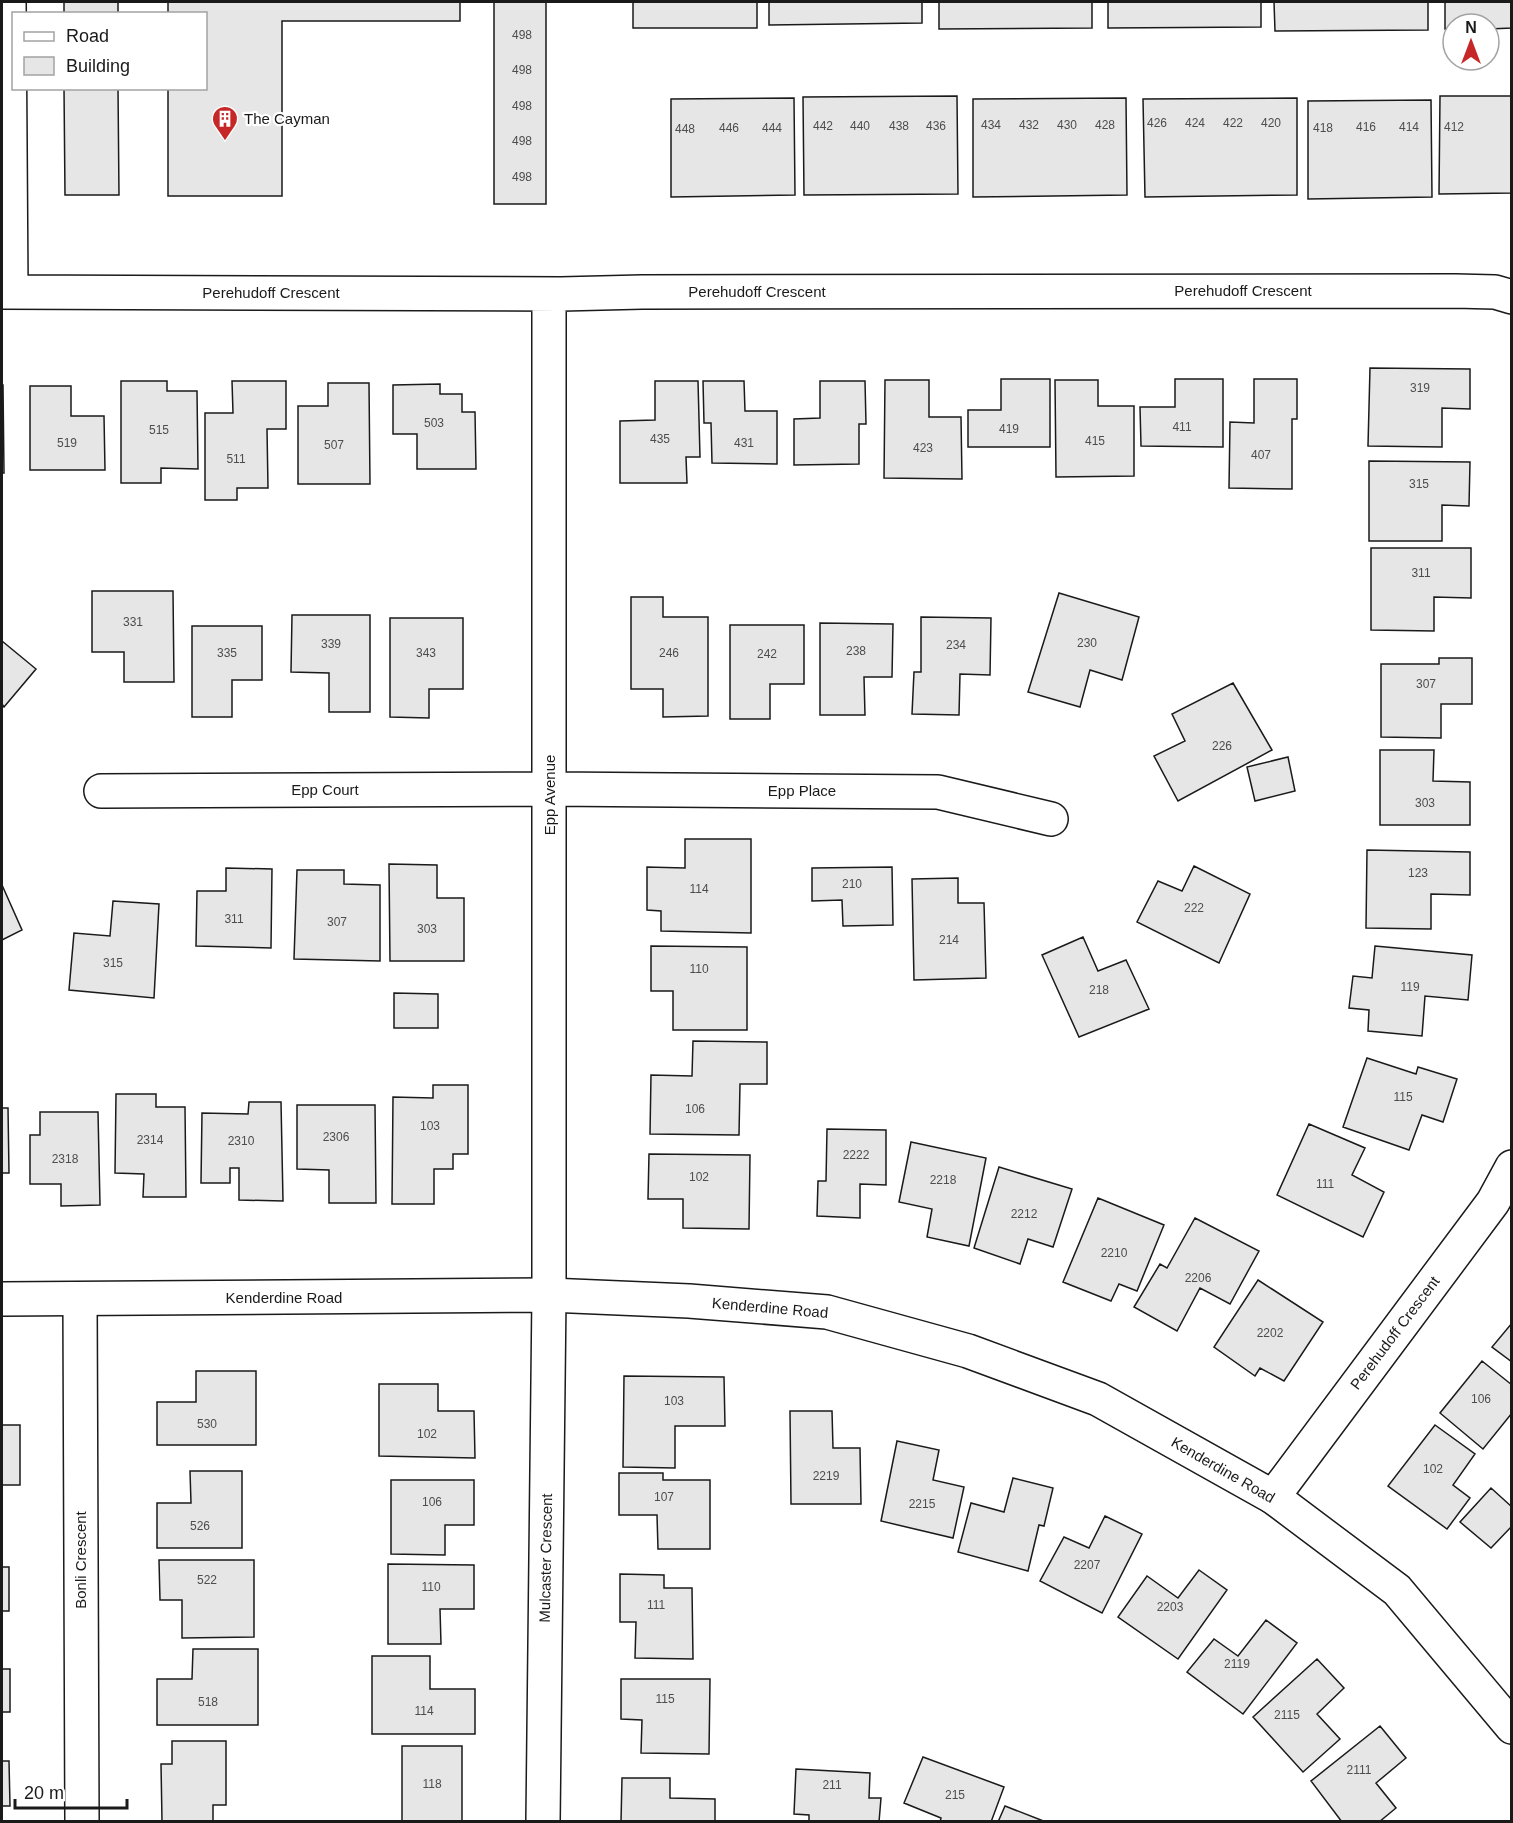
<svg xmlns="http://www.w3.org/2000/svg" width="1513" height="1823" font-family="Helvetica,sans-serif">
	<rect width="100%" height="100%" fill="#fff"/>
	<path fill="#e6e6e6" stroke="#1a1a1a" stroke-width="1.5" d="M64,2H118V14H64Z
		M168,2H460V21H282V196H168V88H206V14H168Z
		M494,2H546V204H494Z
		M633,2H757V28H633Z
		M769,2H922V23L769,25Z
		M939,2H1092V28L939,29Z
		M1108,2H1261V27L1108,28Z
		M1274,2H1428V30L1275,31Z
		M1445,2H1512V28L1489,29V24H1453V29H1445Z
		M64,88H118L119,195H65Z
		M957,96L958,194L804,195L803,97Z
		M1440,96H1512V193L1439,194Z
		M794,98L795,195L671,197V99Z
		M1126,98L1127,195L973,197V99Z
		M1297,98V195L1145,197L1143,99Z
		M1431,100L1432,197L1308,199V101Z
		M1370,368L1470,369V409L1442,408V447L1368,446Z
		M1001,379H1050V447H968V410H1001Z
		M1175,379H1223V447L1141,446L1140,407H1175Z
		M1254,379H1297V419H1292V489L1229,488L1230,422L1254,423Z
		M885,380H929V417H961L962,479L884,478Z
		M1055,380H1098V406H1134V476L1056,477Z
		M121,381H167V391H197L198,469L161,468V483H121Z
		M232,381H286V429H267L268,488H237V500H205V413H233Z
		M655,381H698L700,457H686L687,483H620V421L655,420Z
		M703,381H744L745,411H777V464L712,463L711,423H704Z
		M820,381H865L866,424H859V464L794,465V419L820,418Z
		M328,383H369L370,484H298V406H328Z
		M440,384V394H462V412H475L476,469H417V434H393V385Z
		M2,385H3L4,473H2Z
		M30,386H71V416H104L105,470H30Z
		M1369,461L1470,462L1469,506L1442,505V541H1369Z
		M1371,548H1471V598L1434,597V631L1371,630Z
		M92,591H173L174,682H124V652H92Z
		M1059,593L1139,617L1122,680L1090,670L1080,707L1028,692Z
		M631,597H663V617H708V716L663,717V689H631Z
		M292,615H370V712H329V673L291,672Z
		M921,617L991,618L990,675L960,674L959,715L912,714L914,672H921Z
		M390,618H463V689H429V718L390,717Z
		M820,623L893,624L892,677H864L865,715H820Z
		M730,625H804V684H770V719H730Z
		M192,626H262V680H232V717H192Z
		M2,641L36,669L4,707L2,704Z
		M1439,658H1472V704H1441V738L1381,737V664H1439Z
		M1233,683L1272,750L1178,801L1154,756L1185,741L1172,714Z
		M1380,750H1434L1433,781L1470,782V825H1380Z
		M1288,757L1295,791L1255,801L1247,767Z
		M685,839H751V933L661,931V911L647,910V867L685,868Z
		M1367,850L1470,852V895L1431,894V929L1366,928Z
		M389,864L437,865V898H464V961H390Z
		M1194,866L1250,894L1219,963L1137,922L1158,881L1182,891Z
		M892,867L893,925L843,926L842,900L812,901V868Z
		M226,868L272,869L271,948L196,946L197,891H226Z
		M297,870H344V884L380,885V961L294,959Z
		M958,878V903H984L986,978L914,980L912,879Z
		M2,885L22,930L2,940Z
		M113,901L159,904L154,998L69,990L74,933L110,936Z
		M1083,937L1098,971L1126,960L1149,1009L1079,1037L1042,955Z
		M651,946L747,947V1030H673V991H651Z
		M1375,946L1472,955L1468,1000L1425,996L1422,1036L1368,1031L1369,1010L1349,1008L1353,976L1372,978Z
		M394,993L438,994V1028H394Z
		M693,1041L767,1042V1084H740L739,1135L650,1134L651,1075L692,1076Z
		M1367,1058L1416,1074L1418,1067L1457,1079L1443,1122L1422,1115L1409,1150L1343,1127Z
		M433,1085H468V1154H453V1169H434V1204H392L393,1097L433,1098Z
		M116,1094H156V1107H185L186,1197H143L144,1174L115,1173Z
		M249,1102H281L283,1201L239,1200V1168H230V1183H201L202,1113L248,1114Z
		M297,1105H375L376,1203H329V1170L297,1169Z
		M2,1108H8L9,1173H2Z
		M40,1112H98L100,1205L61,1206V1184H30V1135H40Z
		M1309,1124L1365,1148L1352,1175L1384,1192L1363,1237L1277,1195Z
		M827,1129L886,1130V1185L860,1184V1218L817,1216L818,1181H826Z
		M911,1142L986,1158L969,1246L927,1237L932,1209L899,1202Z
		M649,1154L750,1155L749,1229L683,1228V1199H648Z
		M999,1167L1072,1189L1053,1247L1028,1239L1020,1264L974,1248Z
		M1098,1198L1164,1225L1137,1291L1119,1284L1111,1301L1063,1282Z
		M1195,1218L1259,1251L1230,1304L1200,1288L1177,1331L1134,1307L1160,1264L1167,1268Z
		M1258,1280L1323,1322L1284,1381L1260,1368L1255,1376L1214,1347Z
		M1512,1323V1362L1492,1347Z
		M1482,1361L1512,1385V1413L1483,1449L1440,1413Z
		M196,1371H256V1445H157V1402H196Z
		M624,1376L724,1377L725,1426H675V1468L623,1467Z
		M379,1384H438V1411H474L475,1458L379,1456Z
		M790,1411H832L833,1448H860L861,1504H791Z
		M2,1425H20V1485H2Z
		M1435,1425L1475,1454L1453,1485L1470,1498L1447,1529L1388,1486Z
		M897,1441L939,1450L933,1480L964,1487L953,1538L881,1521Z
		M190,1471H242V1548H157V1503H191Z
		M619,1473H663V1480H710V1549H658L657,1515H619Z
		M1013,1478L1053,1488L1044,1526L1039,1525L1028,1571L958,1552L971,1503L1004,1512Z
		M391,1480H474V1525H445V1555L391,1554Z
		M1491,1488L1512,1507V1526L1491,1548L1460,1522Z
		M1105,1516L1142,1534L1102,1613L1040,1581L1064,1537L1089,1548Z
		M159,1560H254V1637L182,1638V1600H160Z
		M388,1564L474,1565V1609H440L441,1644H388Z
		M2,1567H9V1611H2Z
		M1199,1570L1227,1590L1178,1659L1118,1617L1147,1576L1178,1598Z
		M620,1574L664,1575V1588H692L693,1659L635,1658L636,1622H620Z
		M1266,1620L1297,1643L1243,1714L1187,1672L1214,1639L1238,1656Z
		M193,1649H258V1725H157V1679H192Z
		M372,1656H430V1689H475V1734H372Z
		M1317,1659L1344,1688L1317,1714L1340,1739L1303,1772L1253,1717Z
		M2,1669H10V1712H2Z
		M621,1679H710L709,1754L641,1753L642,1720L621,1719Z
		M1380,1726L1406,1758L1376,1783L1396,1808L1379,1822H1342L1311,1781Z
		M172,1741H226V1805H213V1821H162L161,1764H172Z
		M402,1746H462V1822H402Z
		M923,1757L1004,1787L991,1822H940L941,1818L904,1803Z
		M2,1761H9L10,1806H2Z
		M796,1769L870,1773L869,1798H881L879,1822H809V1815L794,1814Z
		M622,1778H670V1798L715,1799V1822H621Z
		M1005,1806L1046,1822H998Z"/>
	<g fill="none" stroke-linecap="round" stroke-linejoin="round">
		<defs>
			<path id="minor" d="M9,2L11,292
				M2,292L561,294L642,292L1455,291L1495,292L1512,297
				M101,791L550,789L938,792L1051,819
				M80,1299L82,1822
				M1273,1497L1493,1202L1512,1167
				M543,1822L549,1295V294"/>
			<path id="tertiary" d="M2,1299L549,1295L689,1301L827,1312L968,1351L1098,1399L1273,1497L1397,1590L1512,1727"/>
		</defs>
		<use href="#minor" stroke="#1a1a1a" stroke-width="36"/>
		<use href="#tertiary" stroke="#1a1a1a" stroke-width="36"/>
		<use href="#minor" stroke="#fff" stroke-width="33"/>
		<use href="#tertiary" stroke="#fff" stroke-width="33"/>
	</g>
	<defs>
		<symbol id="building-pin" viewBox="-11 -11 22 30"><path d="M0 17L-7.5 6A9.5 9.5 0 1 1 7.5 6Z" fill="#c62828" stroke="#fff"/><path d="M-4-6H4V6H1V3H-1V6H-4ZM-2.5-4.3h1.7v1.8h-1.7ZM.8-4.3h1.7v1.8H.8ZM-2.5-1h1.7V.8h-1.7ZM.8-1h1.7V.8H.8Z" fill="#fff"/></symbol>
	</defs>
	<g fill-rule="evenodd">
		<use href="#building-pin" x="210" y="104" width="30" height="40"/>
	</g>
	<g text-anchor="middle" stroke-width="4.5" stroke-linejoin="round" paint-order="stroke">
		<g font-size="12" fill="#4d4d4d">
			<text x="522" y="39">498</text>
			<text x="522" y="74">498</text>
			<text x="522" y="110">498</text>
			<text x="1157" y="127">426</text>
			<text x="1195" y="127">424</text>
			<text x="1233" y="127">422</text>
			<text x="1271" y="127">420</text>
			<text x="991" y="129">434</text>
			<text x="1029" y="129">432</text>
			<text x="1067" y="129">430</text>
			<text x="1105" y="129">428</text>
			<text x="823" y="130">442</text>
			<text x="860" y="130">440</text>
			<text x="899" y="130">438</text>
			<text x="936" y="130">436</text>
			<text x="1366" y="131">416</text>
			<text x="1409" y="131">414</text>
			<text x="1454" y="131">412</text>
			<text x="729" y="132">446</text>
			<text x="772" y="132">444</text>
			<text x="1323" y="132">418</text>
			<text x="685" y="133">448</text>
			<text x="522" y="145">498</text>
			<text x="522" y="181">498</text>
			<text x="1420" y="392">319</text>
			<text x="434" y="427">503</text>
			<text x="1182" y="431">411</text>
			<text x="1009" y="433">419</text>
			<text x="159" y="434">515</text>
			<text x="660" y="443">435</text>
			<text x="1095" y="445">415</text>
			<text x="67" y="447">519</text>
			<text x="744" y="447">431</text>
			<text x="334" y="449">507</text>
			<text x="923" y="452">423</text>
			<text x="1261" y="459">407</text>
			<text x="236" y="463">511</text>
			<text x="1419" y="488">315</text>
			<text x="1421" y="577">311</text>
			<text x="133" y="626">331</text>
			<text x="1087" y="647">230</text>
			<text x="331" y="648">339</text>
			<text x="956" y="649">234</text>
			<text x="856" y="655">238</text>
			<text x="227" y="657">335</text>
			<text x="426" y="657">343</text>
			<text x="669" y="657">246</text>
			<text x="767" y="658">242</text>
			<text x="1426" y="688">307</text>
			<text x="1222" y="750">226</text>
			<text x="1425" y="807">303</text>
			<text x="1418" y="877">123</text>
			<text x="852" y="888">210</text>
			<text x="699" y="893">114</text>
			<text x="1194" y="912">222</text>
			<text x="234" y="923">311</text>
			<text x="337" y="926">307</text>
			<text x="427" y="933">303</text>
			<text x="949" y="944">214</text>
			<text x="113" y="967">315</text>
			<text x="699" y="973">110</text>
			<text x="1410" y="991">119</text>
			<text x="1099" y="994">218</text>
			<text x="1403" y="1101">115</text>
			<text x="695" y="1113">106</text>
			<text x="430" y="1130">103</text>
			<text x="336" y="1141">2306</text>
			<text x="150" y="1144">2314</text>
			<text x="241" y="1145">2310</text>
			<text x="856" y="1159">2222</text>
			<text x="65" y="1163">2318</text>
			<text x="699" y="1181">102</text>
			<text x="943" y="1184">2218</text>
			<text x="1325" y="1188">111</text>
			<text x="1024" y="1218">2212</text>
			<text x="1114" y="1257">2210</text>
			<text x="1198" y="1282">2206</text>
			<text x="1270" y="1337">2202</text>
			<text x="1481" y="1403">106</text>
			<text x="674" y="1405">103</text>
			<text x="207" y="1428">530</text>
			<text x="427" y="1438">102</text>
			<text x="1433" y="1473">102</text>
			<text x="826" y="1480">2219</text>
			<text x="664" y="1501">107</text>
			<text x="432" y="1506">106</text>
			<text x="922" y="1508">2215</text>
			<text x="200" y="1530">526</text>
			<text x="1087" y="1569">2207</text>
			<text x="207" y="1584">522</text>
			<text x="431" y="1591">110</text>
			<text x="656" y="1609">111</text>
			<text x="1170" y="1611">2203</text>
			<text x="1237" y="1668">2119</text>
			<text x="665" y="1703">115</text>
			<text x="208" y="1706">518</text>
			<text x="424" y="1715">114</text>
			<text x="1287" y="1719">2115</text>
			<text x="1359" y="1774">2111</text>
			<text x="432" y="1788">118</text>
			<text x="832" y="1789">211</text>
			<text x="955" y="1799">215</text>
		</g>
		<g font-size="15" fill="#1a1a1a" stroke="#fff" text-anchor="start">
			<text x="244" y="124">The Cayman</text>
		</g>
		<g font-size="15" fill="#1a1a1a" stroke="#fff">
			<text x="1243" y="296">Perehudoff Crescent</text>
			<text x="757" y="297">Perehudoff Crescent</text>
			<text x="271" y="298">Perehudoff Crescent</text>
			<text x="325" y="795">Epp Court</text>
			<text x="802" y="796">Epp Place</text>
			<text transform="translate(550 795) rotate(-90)" y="5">Epp Avenue</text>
			<text x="284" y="1303">Kenderdine Road</text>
			<text transform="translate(770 1308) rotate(5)" y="5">Kenderdine Road</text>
			<text transform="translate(1395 1333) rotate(-53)" y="5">Perehudoff Crescent</text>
			<text transform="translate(1223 1470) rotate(30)" y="5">Kenderdine Road</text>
			<text transform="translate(546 1558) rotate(-89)" y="5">Mulcaster Crescent</text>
			<text transform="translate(81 1560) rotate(-90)" y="5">Bonli Crescent</text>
		</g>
	</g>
	<rect width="1513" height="1823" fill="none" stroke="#1a1a1a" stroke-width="6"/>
	<rect x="12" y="12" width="195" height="78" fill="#ffffff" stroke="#a3a3a3" stroke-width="1.5"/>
	<rect x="24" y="32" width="30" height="9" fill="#ffffff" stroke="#a3a3a3" stroke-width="1.5"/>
	<text x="66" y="42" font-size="18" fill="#1a1a1a">Road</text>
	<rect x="24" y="57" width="30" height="18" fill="#e6e6e6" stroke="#a3a3a3" stroke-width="1.5"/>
	<text x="66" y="72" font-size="18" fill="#1a1a1a">Building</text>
	<g transform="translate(1471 42)"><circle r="28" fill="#ffffff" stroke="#a3a3a3" stroke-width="1.5"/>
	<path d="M0-4.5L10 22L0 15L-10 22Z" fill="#c62828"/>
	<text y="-9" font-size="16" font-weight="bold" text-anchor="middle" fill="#1a1a1a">N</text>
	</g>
	<path d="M15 1799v9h112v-9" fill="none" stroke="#1a1a1a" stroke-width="3"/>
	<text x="24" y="1799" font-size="18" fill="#1a1a1a" stroke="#ffffff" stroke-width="4.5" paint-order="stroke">20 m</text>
</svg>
